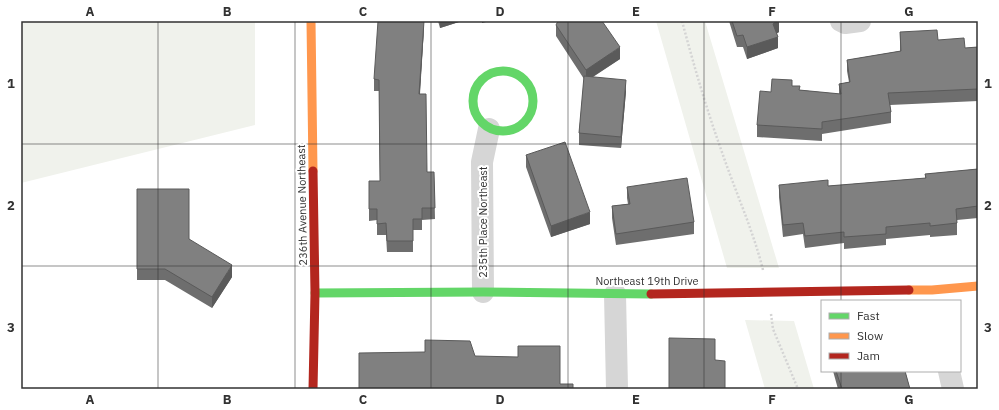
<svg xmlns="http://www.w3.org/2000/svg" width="999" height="410" font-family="'IBM Plex Sans',sans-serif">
	<rect width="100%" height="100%" fill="#fff"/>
	<path fill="#f0f2ec" d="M21,21H255V125L21,183Z
		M656,21H705L779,268H727Z
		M745,320L794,321L814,389H765Z"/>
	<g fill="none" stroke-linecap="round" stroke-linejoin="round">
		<path stroke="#d4d4d4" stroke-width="2.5" stroke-dasharray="2 2" stroke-linecap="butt" d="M682,21C694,66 707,111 723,155C736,193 753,230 763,270
			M771,314L773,329L798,389"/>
		<path stroke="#d6d6d6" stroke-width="22" d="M841,21L845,23L860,21
			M483,292L482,162L489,129
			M615,294L617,389
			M949,371L953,389"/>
		<path stroke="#63d668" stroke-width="9" d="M473 101a30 30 0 1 1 60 0a30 30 0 1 1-60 0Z
			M315,293L483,292L651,294"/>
		<path stroke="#ff974d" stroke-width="9" d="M311,21L313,171
			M909,290H932L978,286"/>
		<path stroke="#b3261e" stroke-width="9" d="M651,294L909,290
			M313,389L315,293L313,171"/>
	</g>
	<path fill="#6e6e6e" d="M438,21H462L440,28Z
		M729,21H779V32L777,33L778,48L747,59L743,47H737Z
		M556,25L620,59L593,77L626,91L621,148L579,145V133L584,79L556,36Z
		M424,28L420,94L427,172H434L435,219L422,220V230H413V252H387L386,235H377V220L369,221V181H380L379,91H374V79Z
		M900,32L938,40L965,48L978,47V101L890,105L891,112V123L822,134V141L757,137V125L771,92L792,86L800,90L839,94V84L849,82L847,71V60L900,51Z
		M526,155L590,224L551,237L526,167Z
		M978,169V218L957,220V235L930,237V235L886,239V245L844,249V243L805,248L803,234L783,237L779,197V185L828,186L925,178V174Z
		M627,187L694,222V234L616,245L612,218V206L628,204L627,198Z
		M137,189L189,239L232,277L212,308L165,280H137Z
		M833,371H905L910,389H838Z"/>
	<path fill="#5a5a5a" d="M424,21V28L419,106V94Z
		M440,21H462L440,28Z
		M482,21H490L482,23Z
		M777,21H779V32L773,36V24Z
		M778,37V48L747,59V47Z
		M620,47V59L586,81V70Z
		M626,80V91L621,148V137Z
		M590,212V224L551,237V226Z
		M232,265V277L212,308V297Z"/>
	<path fill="#808080" stroke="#5a5a5a" d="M378,21H424L419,94H426L427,172H434L435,208H422V219H413V241H387L386,223L377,224V209H369V181H380L379,80L374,79Z
		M558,21H602L620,47L586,70L556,25Z
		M732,21H777L773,24L778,37L747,47L743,35L737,36Z
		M937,30L938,40L964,38L965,48L978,47V89L888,93L891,112L822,122V129L757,125L760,91L771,92L772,79L792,80V86H800L799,90L841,94L839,84L850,82L847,60L901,51L900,32Z
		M584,76L626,80L621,137L579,133Z
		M565,142L590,212L551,226L526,155Z
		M978,169V206L956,209L957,223L930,226V223L886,227V234L844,237V232L805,236L803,223L783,225L779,185L828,180V186L926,178L925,174Z
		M687,178L694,222L616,234L612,206L630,204L627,187Z
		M137,189H189V239L232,265L212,297L165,269H137Z
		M669,338L715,339V360L725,361V389H669Z
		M425,340L470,341L475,356L518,357V346H560V384H573V389H359V353L425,352Z
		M836,371H905L910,389H842Z"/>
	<path fill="none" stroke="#323232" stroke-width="1" stroke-opacity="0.55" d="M158,21V389M295,21V389M431,21V389M568,21V389M704,21V389M841,21V301M21,144H978M21,266H978M841,371V389"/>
	<g text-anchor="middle" stroke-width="4" stroke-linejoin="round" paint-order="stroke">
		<g font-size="11" fill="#323232" stroke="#fff">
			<text transform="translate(302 205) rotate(-91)" y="4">236th Avenue Northeast</text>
			<text transform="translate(483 222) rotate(-90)" y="4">235th Place Northeast</text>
			<text x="647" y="285">Northeast 19th Drive</text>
		</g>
	</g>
	<rect width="999" height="410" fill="none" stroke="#ffffff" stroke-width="44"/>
	<rect x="821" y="300" width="140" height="72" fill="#ffffff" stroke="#adadad"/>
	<rect x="829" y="313" width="20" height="6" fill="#63d668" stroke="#adadad"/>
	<text x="857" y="320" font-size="12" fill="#323232">Fast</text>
	<rect x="829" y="333" width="20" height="6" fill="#ff974d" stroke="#adadad"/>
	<text x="857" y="340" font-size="12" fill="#323232">Slow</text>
	<rect x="829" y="353" width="20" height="6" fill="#b3261e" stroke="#adadad"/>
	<text x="857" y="360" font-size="12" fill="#323232">Jam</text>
	<rect x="22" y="22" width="955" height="366" fill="none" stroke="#323232" stroke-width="1.5"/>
	<g font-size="13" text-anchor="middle" font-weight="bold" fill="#323232">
		<text x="90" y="16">A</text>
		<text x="227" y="16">B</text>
		<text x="363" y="16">C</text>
		<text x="500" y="16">D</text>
		<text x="636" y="16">E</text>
		<text x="772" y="16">F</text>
		<text x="909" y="16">G</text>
		<text x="11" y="88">1</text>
		<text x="988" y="88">1</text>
		<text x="11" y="210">2</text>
		<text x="988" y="210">2</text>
		<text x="11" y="332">3</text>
		<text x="988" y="332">3</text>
		<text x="90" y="404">A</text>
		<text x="227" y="404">B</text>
		<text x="363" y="404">C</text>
		<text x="500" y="404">D</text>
		<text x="636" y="404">E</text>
		<text x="772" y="404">F</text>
		<text x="909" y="404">G</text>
	</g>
</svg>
